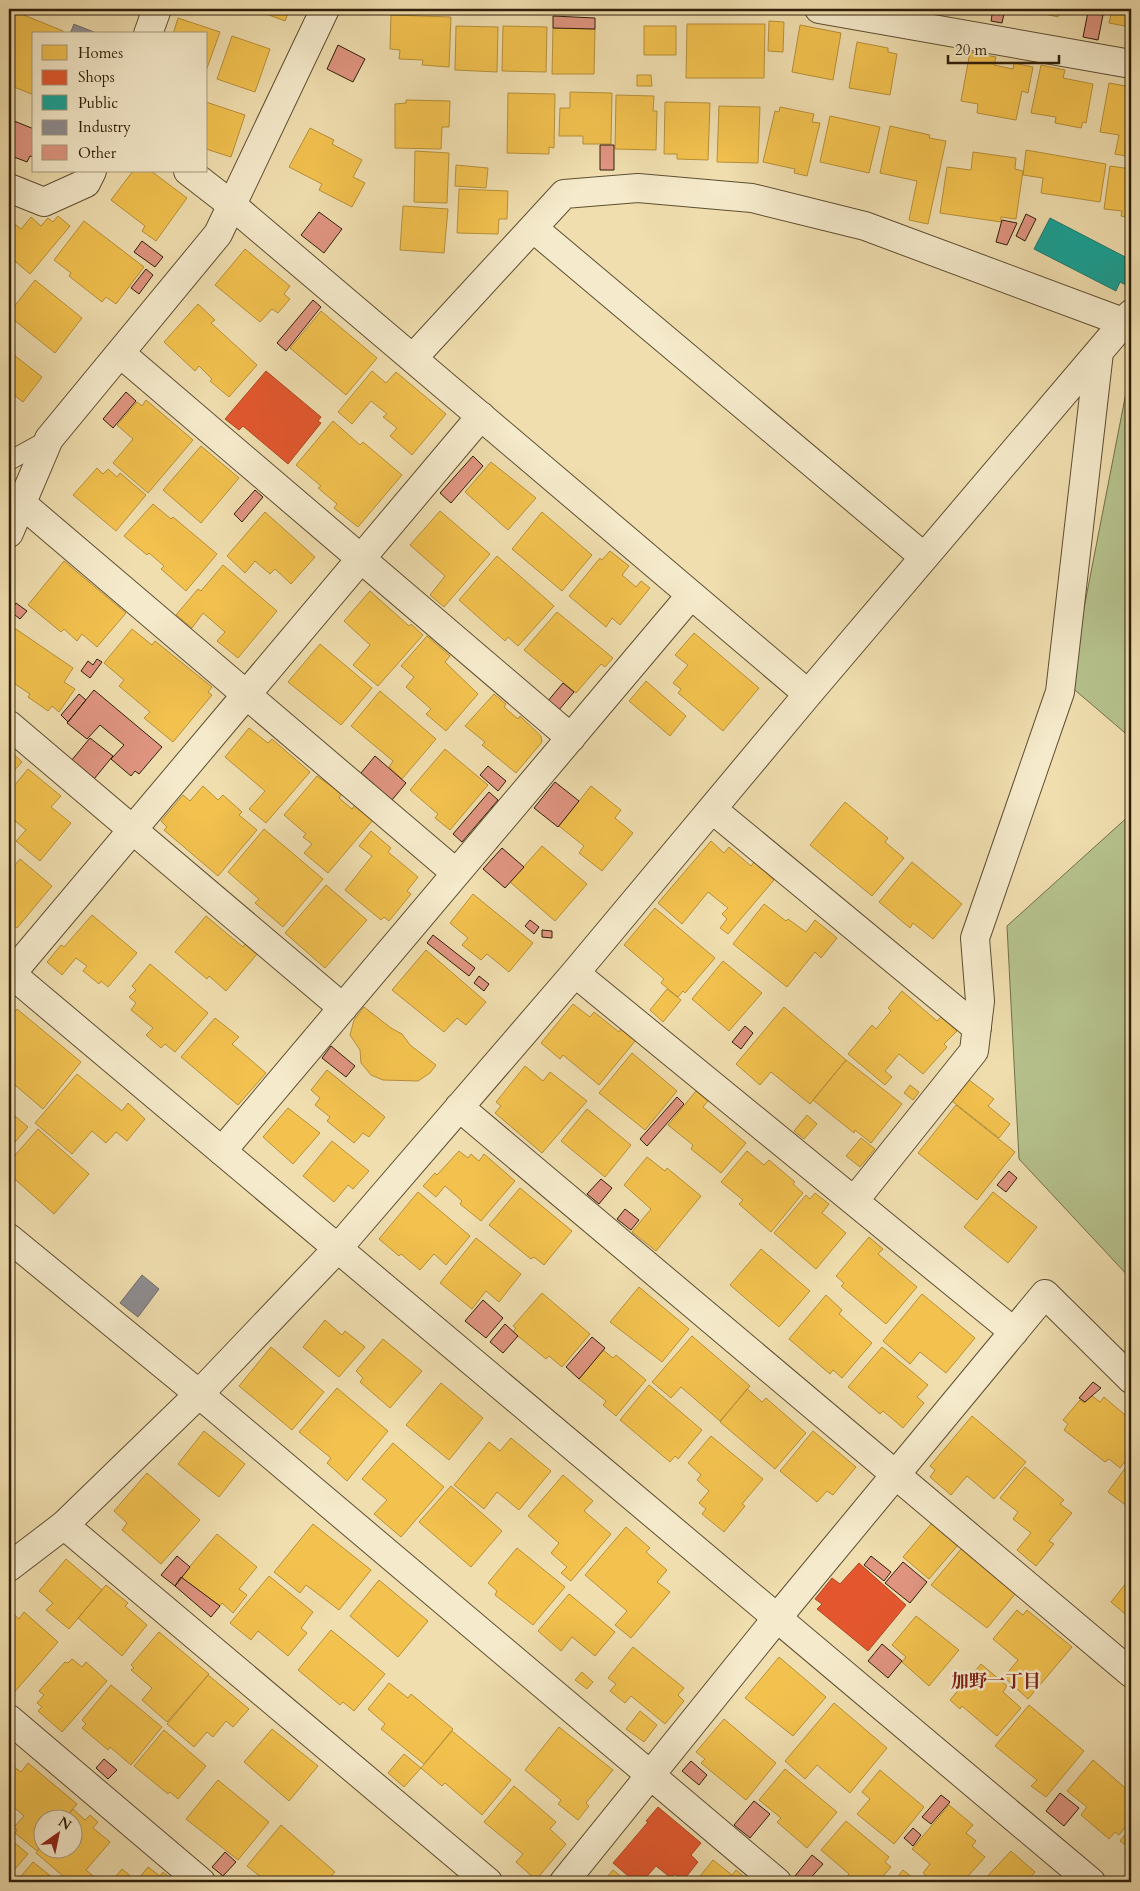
<svg xmlns="http://www.w3.org/2000/svg" width="1140" height="1891" font-family="Cardo,'Noto Serif JP',serif">
	<rect width="100%" height="100%" fill="#f0deaf"/>
	<filter id="stains"><feTurbulence type="fractalNoise" baseFrequency=".004" numOctaves="4"/><feColorMatrix values="0 0 0 0 .2 0 0 0 0 .09 0 0 0 0 .02 0 0 0 .5 -.17"/></filter>
	<radialGradient id="worn" r=".72"><stop offset=".6" stop-color="#630" stop-opacity="0"/><stop offset="1" stop-color="#630" stop-opacity=".3"/></radialGradient>
	<path fill="#b6c28d" stroke="#72704b" d="M1131,367V738L1069,685Z
		M1131,814V1279L1019,1159L1007,926Z"/>
	<path fill="#f2c14e" stroke="#b79039" d="M9,9L63,31L62,34H34V95L9,85Z
		M253,9H290L285,21Z
		M1022,9H1060L1058,17Z
		M1093,9H1131V18H1127L1125,26L1109,23L1111,14L1092,11Z
		M391,15L451,17L449,67L422,65L423,60L399,59L400,50L390,49Z
		M178,18L220,32L206,71V34H173Z
		M769,21L784,22L783,52L768,51Z
		M687,24H765L764,78H686Z
		M800,25L841,33L833,80L792,72Z
		M456,26L498,27L497,72L455,70Z
		M503,26L547,27L546,72L502,71Z
		M644,26H676V55H644Z
		M553,28L595,29L594,74H552Z
		M232,36L270,49L255,92L217,79Z
		M857,42L888,48V52L897,54L890,95L849,88Z
		M970,52L996,57L994,65L1013,69L1014,63L1033,67L1028,93L1022,91L1016,120L977,113L978,104L961,101Z
		M1041,65L1065,70L1063,78L1093,84L1086,123L1083,122L1081,128L1055,123L1056,117L1031,113Z
		M637,75H651L652,86H637Z
		M1109,83L1131,87V157L1115,154L1119,135L1100,132Z
		M570,92L612,93L611,144H583V136H559L560,108H570Z
		M508,93L555,94L554,148L549,147V154L507,153Z
		M616,95L654,96L653,111H657L656,150L615,149Z
		M406,100L450,101L449,127H442L441,149L395,148V104L406,103Z
		M206,102L245,115L231,157L206,149Z
		M665,102L710,103L708,160L677,159V154H664Z
		M719,106L760,107L758,163L717,162Z
		M780,107L814,114L812,122L820,123L807,176L794,173L795,169L763,162L775,111L779,112Z
		M830,116L880,127L869,173L820,162Z
		M890,126L930,135L929,138L946,141L928,224L909,220L917,181L880,173Z
		M310,128L334,140L332,144L362,160L353,177L365,183L352,207L319,190L322,184L289,167Z
		M1026,150L1106,164L1100,202L1041,193L1043,178L1023,175Z
		M415,151L449,153L447,203L414,202Z
		M973,152L1016,158L1015,169L1023,171L1016,219L1001,217V222L940,213L947,167L971,170Z
		M456,165L488,168L486,188L455,186Z
		M1110,166L1131,169V218L1121,216L1122,211L1104,209Z
		M133,171H151L187,198L156,241L142,231L145,226L111,200Z
		M459,189L508,191L507,219H499L498,234L457,233Z
		M403,206L448,209L444,253L400,250Z
		M58,216L70,226L30,274L9,256V232L15,224L21,229L31,217L41,226L48,218L53,222Z
		M84,221L144,267L116,304L106,297L102,302L69,276L71,273L54,260Z
		M245,249L290,286L284,294L290,299L278,313L272,309L260,322L215,285Z
		M35,280L82,318L55,353L9,316V313Z
		M198,304L215,320L211,323L257,365L229,397L210,381L212,379L199,366L195,371L164,342Z
		M321,311L377,358L346,395L290,348Z
		M9,351L42,377L23,402L14,395L9,402Z
		M372,371L386,383L396,372L446,414L412,455L390,436L397,428L383,417L387,414L371,401L352,424L338,412Z
		M146,400L193,440L148,493L113,463L133,439L117,425L137,402L142,406Z
		M333,421L360,445L363,442L402,475L358,527L334,508L337,504L318,488L321,486L296,465Z
		M201,446L239,478L201,523L163,490Z
		M491,462L536,498L508,530L465,492Z
		M97,468L103,474L108,469L117,477L120,473L146,495L116,531L73,495Z
		M153,504L171,519L173,517L217,554L186,591L161,569L164,566L149,553L147,555L124,536Z
		M440,511L490,554L444,607L430,595L445,576L410,545Z
		M265,512L315,557L291,584L275,569L270,574L255,561L245,573L227,556Z
		M542,512L592,555L562,591L512,549Z
		M610,551L629,566L622,575L636,587L641,581L650,588L620,625L612,618L606,627L569,596L600,558L602,560Z
		M497,556L554,606L518,646L508,637L505,641L459,600Z
		M64,561L126,613L97,647L82,634L77,641L64,629L61,632L28,605Z
		M223,565L277,611L238,658L217,641L225,632L203,613L192,628L176,615L198,589L201,591Z
		M370,591L409,626L411,624L423,635L378,686L353,665L370,645L344,621Z
		M557,612L613,658L605,667L601,664L576,693L524,650Z
		M13,627L73,668L64,682L75,689L59,712L52,706L48,711L28,697L30,694L9,680V633Z
		M132,629L152,645L155,641L212,687L208,692L212,695L173,742L144,718L150,712L119,686L124,680L104,663Z
		M694,633L759,688L723,731L678,693L681,689L673,683L688,665L675,655Z
		M427,636L450,656L445,662L478,694L446,731L426,714L431,709L406,687L414,677L401,666Z
		M320,644L372,688L341,725L288,682Z
		M646,681L686,716L670,736L629,701Z
		M380,691L436,739L402,779L389,767L393,761L351,726Z
		M494,694L506,704L504,707L518,719L520,716L541,736L542,742L516,773L482,745L485,742L465,726Z
		M249,728L268,743L272,739L310,772L266,823L249,809L265,791L225,757Z
		M445,749L488,785L450,830L435,818L438,814L410,790Z
		M9,750L22,762L9,776Z
		M28,769L61,796L51,807L71,823L40,861L16,841L26,830L9,816V792Z
		M317,776L342,794L339,798L352,809L355,805L373,820L328,873L304,853L312,844L303,837L306,834L284,815Z
		M203,786L218,800L223,795L242,812L239,815L257,830L218,876L164,830L167,827L161,821L183,795L190,801Z
		M591,786L621,810L615,818L633,833L602,871L579,853L584,846L559,826Z
		M845,802L888,838L885,842L904,858L872,896L810,845Z
		M264,829L323,879L283,927L255,903L259,899L228,872Z
		M371,831L391,848L388,852L418,877L407,891L411,894L389,921L384,917L381,920L345,890L372,856L359,846Z
		M711,841L724,853L729,847L751,866L754,862L774,880L728,934L720,928L727,919L722,914L728,908L708,892L682,924L658,903Z
		M542,846L587,884L555,921L510,882Z
		M20,859L52,886L17,928L9,921V872Z
		M912,862L962,904L933,939L913,923L910,928L879,902Z
		M326,885L367,920L325,968L285,933Z
		M473,894L533,943L509,972L487,954L481,960L462,945L468,938L450,923Z
		M764,904L786,921L788,919L806,932L815,920L837,938L821,958L815,952L787,987L733,944Z
		M655,908L715,958L685,993L683,991L678,997L661,983L664,979L624,945Z
		M92,915L137,953L108,987L101,981L99,984L83,971L87,966L76,958L62,975L47,962L61,945L64,947Z
		M206,916L243,947L245,944L257,954L226,991L209,976L207,979L175,952Z
		M426,950L486,1002L466,1025L457,1018L444,1032L392,990Z
		M723,961L762,993L729,1031L692,999Z
		M150,964L208,1013L175,1052L165,1044L161,1048L146,1035L153,1028L131,1010L136,1003L129,997L136,990L132,986Z
		M667,989L681,1000L663,1022L650,1010Z
		M902,991L937,1021L941,1017L957,1031L944,1044L947,1047L923,1074L899,1054L885,1071L892,1077L885,1085L848,1054L872,1025L876,1029L891,1011L888,1008Z
		M573,1004L590,1017L594,1012L619,1032L621,1029L636,1040L599,1085L563,1055L560,1059L541,1043Z
		M364,1007L391,1028L402,1034L410,1045L436,1065L430,1073L418,1081L383,1080L371,1075L361,1063L360,1050L350,1035L354,1020Z
		M784,1007L846,1060L810,1104L771,1072L760,1085L736,1064Z
		M17,1009L81,1062L43,1109L9,1080V1019Z
		M215,1018L239,1037L232,1044L266,1073L238,1105L181,1057Z
		M632,1053L677,1091L645,1130L599,1093Z
		M846,1060L902,1104L871,1143L855,1130L854,1133L813,1100Z
		M525,1066L543,1081L550,1072L587,1101L542,1153L495,1113L501,1106L496,1102Z
		M327,1070L385,1117L369,1137L363,1133L354,1143L327,1121L330,1117L315,1105L320,1098L311,1090Z
		M77,1074L122,1111L128,1103L145,1119L127,1141L116,1132L106,1143L92,1131L72,1154L35,1123Z
		M969,1080L994,1099L988,1106L1010,1124L999,1138L952,1101Z
		M910,1085L919,1092L913,1100L904,1093Z
		M696,1091L708,1101L703,1107L746,1143L721,1173L691,1149L693,1145L668,1125Z
		M956,1105L1015,1152L977,1200L918,1153Z
		M288,1108L320,1133L293,1164L263,1137Z
		M587,1109L631,1145L605,1177L561,1141Z
		M9,1111L28,1127L9,1149Z
		M807,1115L817,1124L804,1139L794,1131Z
		M38,1129L89,1174L54,1214L9,1174V1162Z
		M861,1138L875,1149L860,1167L846,1156Z
		M332,1141L369,1171L353,1189L348,1185L334,1202L303,1176Z
		M459,1151L468,1158L471,1154L479,1161L484,1154L515,1181L481,1221L460,1204L462,1201L445,1186L436,1197L423,1186L435,1173L437,1175Z
		M747,1151L764,1165L769,1160L795,1182L793,1184L803,1193L771,1232L739,1204L743,1200L721,1182Z
		M647,1157L665,1171L667,1168L701,1196L656,1251L632,1232L651,1209L624,1185Z
		M520,1188L572,1231L544,1265L534,1257L531,1259L489,1225Z
		M418,1192L470,1236L446,1265L434,1254L420,1270L401,1254L399,1256L379,1239Z
		M993,1192L1037,1227L1008,1263L964,1227Z
		M815,1193L829,1204L822,1213L846,1233L816,1269L774,1233L806,1195L810,1199Z
		M869,1237L883,1249L878,1254L917,1287L886,1324L841,1286L844,1283L836,1276Z
		M476,1238L521,1274L499,1302L486,1291L472,1309L440,1283Z
		M761,1249L810,1291L779,1327L730,1285Z
		M639,1287L689,1329L662,1362L610,1322Z
		M542,1293L590,1334L562,1367L549,1356L546,1359L513,1332L516,1328L513,1326Z
		M922,1294L975,1338L946,1373L920,1352L910,1364L883,1341Z
		M826,1295L842,1310L839,1314L872,1343L842,1378L833,1370L830,1374L789,1339Z
		M325,1320L342,1335L345,1331L365,1347L339,1377L303,1347Z
		M692,1336L750,1386L720,1421L681,1387L671,1398L652,1382Z
		M383,1339L422,1371L390,1408L360,1382L363,1378L356,1371Z
		M271,1347L324,1392L292,1430L239,1386Z
		M882,1347L928,1385L917,1397L924,1403L903,1428L883,1411L880,1414L848,1387Z
		M603,1350L613,1358L616,1355L646,1380L616,1416L603,1405L606,1401L579,1379Z
		M441,1383L483,1418L449,1460L406,1425Z
		M649,1385L702,1430L678,1459L675,1456L670,1462L620,1420Z
		M337,1388L388,1431L347,1481L327,1463L331,1458L299,1432Z
		M747,1389L762,1402L766,1398L806,1433L775,1469L720,1422Z
		M1091,1395L1100,1402L1104,1397L1131,1420V1454L1120,1468L1109,1459L1105,1462L1064,1430L1068,1424L1063,1420L1080,1400L1084,1403Z
		M972,1416L1026,1462L994,1499L967,1476L951,1495L930,1477L935,1470L930,1466Z
		M204,1431L245,1464L219,1497L178,1464Z
		M813,1431L856,1467L833,1495L827,1491L817,1502L780,1471Z
		M711,1436L763,1479L742,1504L745,1506L724,1532L702,1514L706,1509L699,1503L709,1491L697,1480L701,1475L688,1463Z
		M511,1438L551,1471L519,1510L497,1492L484,1509L454,1485L489,1442L500,1451Z
		M393,1443L444,1487L401,1537L374,1514L387,1500L362,1479Z
		M1131,1460V1509L1108,1492Z
		M1025,1467L1064,1500L1060,1504L1072,1513L1049,1541L1054,1544L1036,1566L1017,1550L1031,1533L1013,1519L1018,1512L1000,1498Z
		M147,1473L200,1520L161,1564L122,1530L127,1523L114,1511Z
		M563,1475L593,1501L584,1511L611,1534L571,1581L561,1573L567,1567L551,1553L559,1543L528,1516Z
		M451,1486L502,1531L471,1567L419,1522Z
		M932,1523L958,1545L929,1579L903,1557Z
		M313,1524L371,1570L339,1610L306,1585L300,1593L274,1572Z
		M626,1527L650,1548L646,1552L667,1570L657,1582L670,1592L631,1638L615,1625L627,1611L585,1575Z
		M217,1534L257,1567L239,1589L247,1595L233,1613L222,1603L220,1606L181,1577Z
		M517,1548L565,1587L533,1625L495,1595L497,1591L488,1583Z
		M962,1548L1016,1593L987,1628L931,1585Z
		M66,1559L102,1590L69,1629L46,1610L53,1603L39,1591Z
		M269,1576L313,1612L301,1628L307,1633L288,1656L258,1631L251,1640L230,1623Z
		M1131,1577V1619L1111,1602Z
		M379,1580L428,1621L398,1657L350,1616Z
		M106,1585L128,1603L125,1606L147,1625L122,1656L78,1618Z
		M569,1594L615,1632L595,1656L572,1637L561,1651L538,1631Z
		M9,1610L19,1619L24,1612L58,1642L11,1696L9,1694Z
		M1017,1610L1023,1615L1027,1610L1072,1647L1028,1699L1004,1677L1018,1660L993,1639Z
		M916,1616L959,1650L929,1686L902,1662L906,1657L892,1645Z
		M331,1630L385,1674L354,1711L343,1702L340,1705L298,1670Z
		M159,1632L209,1674L167,1722L142,1700L152,1688L131,1670L134,1668L131,1665Z
		M633,1647L684,1688L678,1695L684,1701L665,1724L631,1696L625,1703L610,1691L616,1684L608,1678Z
		M779,1657L826,1697L793,1736L745,1698Z
		M72,1659L82,1667L86,1662L107,1681L62,1732L38,1711L42,1707L37,1703L44,1695L39,1691L65,1662L68,1663Z
		M981,1664L1007,1686L1003,1692L1021,1708L997,1736L962,1706L960,1709L950,1700Z
		M582,1672L593,1682L587,1689L575,1680Z
		M208,1675L249,1709L233,1727L226,1721L213,1737L207,1732L194,1747L167,1724Z
		M389,1683L408,1698L411,1694L453,1729L424,1764L381,1729L385,1724L368,1709Z
		M111,1685L162,1727L131,1765L110,1747L108,1750L82,1728L86,1724L82,1720Z
		M834,1703L887,1748L850,1793L817,1765L805,1779L785,1761Z
		M1029,1705L1084,1751L1046,1797L1031,1786L1037,1780L995,1746Z
		M640,1711L657,1725L644,1742L626,1729Z
		M724,1719L776,1763L746,1800L701,1763L705,1759L696,1752Z
		M559,1727L613,1770L586,1803L589,1806L578,1820L558,1804L561,1800L525,1770Z
		M272,1729L318,1766L289,1801L244,1762Z
		M164,1730L206,1766L178,1799L170,1792L168,1794L134,1766Z
		M452,1731L511,1780L482,1815L445,1783L442,1786L421,1768Z
		M404,1754L421,1768L404,1787L388,1773Z
		M1093,1760L1131,1793V1820L1119,1835L1115,1832L1109,1839L1081,1815L1087,1807L1067,1791Z
		M28,1763L77,1804L65,1818H42V1845L37,1851L15,1833L17,1830L14,1827L24,1816L9,1803V1774L14,1767L21,1772Z
		M785,1769L837,1812L807,1848L777,1822L781,1818L759,1800Z
		M880,1770L924,1807L894,1844L857,1814L870,1799L862,1792Z
		M218,1780L269,1822L238,1860L186,1819Z
		M514,1786L556,1822L550,1829L566,1844L536,1880L516,1862L523,1854L484,1822Z
		M949,1805L973,1825L966,1833L976,1841L972,1846L985,1857L963,1882H933L923,1873L930,1864L912,1849Z
		M73,1809L85,1820L90,1815L98,1822L93,1828L110,1842L86,1870L97,1879L94,1882H70L36,1853L42,1845V1848H72V1818H65Z
		M846,1821L889,1857L885,1862L891,1867L878,1882H842L849,1874L821,1850Z
		M281,1825L335,1872L326,1882H267L247,1866Z
		M1131,1827V1849L1120,1841Z
		M9,1838L28,1854L9,1876Z
		M1011,1851L1035,1872L1026,1882H982Z
		M713,1860L732,1875L736,1870L750,1882H699L697,1880Z
		M33,1862L58,1882H16Z
		M148,1867L160,1876L163,1872L175,1882H145L139,1878Z
		M122,1869L138,1882H111Z
		M613,1870L628,1882H603Z
		M903,1870L918,1882H885L890,1876L895,1880Z"/>
	<path fill="#e4572e" stroke="#ad4623" d="M266,371L321,417L318,421L321,423L288,464L243,426L239,430L225,419Z
		M859,1563L906,1605L868,1651L817,1609L822,1604L815,1599L832,1578L840,1584Z
		M658,1807L701,1843L691,1855L698,1862L683,1881L675,1874L671,1878L656,1866L642,1882H635L613,1863L648,1822L646,1821Z"/>
	<path fill="#17a398" stroke="#1e7b6d" d="M1050,218L1131,260V275L1126,285L1120,282L1116,291L1034,249Z"/>
	<path fill="#8d8d92" stroke="#706c69" d="M74,24L76,25L99,34H70Z
		M142,1275L159,1289L138,1317L120,1303Z"/>
	<path fill="#e09581" stroke="#2e1f09" d="M993,9H1005L1002,23L991,21Z
		M1088,12L1103,15L1098,40L1083,37Z
		M553,16L595,18V29L553,28Z
		M338,45L365,59L353,82L327,69Z
		M9,119L34,129V157L30,156L27,162L9,155Z
		M600,145H614V170H600Z
		M319,212L342,229L324,253L301,235Z
		M1026,214L1036,219L1025,241L1016,236Z
		M1002,220L1017,223L1007,245L996,242Z
		M142,241L163,257L155,267L134,252Z
		M146,269L153,275L139,294L131,288Z
		M313,300L321,307L286,351L277,343Z
		M126,392L136,401L113,428L103,419Z
		M473,456L483,466L451,503L440,493Z
		M255,490L263,497L242,522L234,514Z
		M16,603L27,611L20,619L10,611Z
		M97,659L102,662L90,678L81,671L88,661L93,665Z
		M563,683L574,692L558,711L547,702Z
		M94,690L162,747L139,774L135,771L131,776L111,759L124,745L100,725L87,739L67,723Z
		M79,694L86,700L68,722L61,715Z
		M90,738L113,756L94,779L71,761Z
		M375,756L406,783L392,800L361,773Z
		M488,766L506,781L498,791L480,775Z
		M555,782L579,801L558,827L534,808Z
		M489,792L498,800L462,842L453,834Z
		M502,848L524,867L505,888L483,869Z
		M530,920L539,927L534,934L525,926Z
		M542,930L552,931V938L542,937Z
		M433,935L475,968L469,976L427,943Z
		M479,976L489,984L484,991L474,983Z
		M745,1026L753,1033L741,1049L732,1042Z
		M331,1046L355,1066L346,1077L322,1058Z
		M677,1097L684,1104L647,1146L640,1139Z
		M1009,1171L1017,1178L1006,1192L997,1185Z
		M601,1179L612,1188L599,1204L587,1194Z
		M625,1209L639,1220L631,1230L617,1219Z
		M483,1300L503,1318L486,1338L465,1321Z
		M505,1324L518,1336L503,1353L490,1342Z
		M592,1337L605,1348L579,1379L566,1367Z
		M1093,1382L1101,1388L1085,1402L1079,1398Z
		M177,1556L190,1567L175,1586L161,1575Z
		M871,1556L891,1572L884,1581L864,1565Z
		M903,1562L927,1582L910,1603L885,1583Z
		M181,1577L220,1606L211,1617L175,1586Z
		M882,1644L902,1661L888,1678L868,1661Z
		M104,1759L117,1770L108,1779L96,1768Z
		M691,1761L707,1775L699,1785L682,1771Z
		M1060,1793L1079,1808L1064,1826L1046,1811Z
		M941,1795L950,1802L931,1824L922,1817Z
		M754,1801L770,1814L750,1838L734,1825Z
		M913,1828L921,1835L913,1846L904,1838Z
		M225,1852L236,1862L223,1876L212,1867Z
		M812,1855L823,1864L807,1882H803L795,1876Z"/>
	<g fill="none" stroke-linecap="round" stroke-linejoin="round">
		<defs>
			<path id="service" d="M9,461L49,439"/>
			<path id="minor" d="M819,9L1131,64
				M148,34L157,9
				M188,171L233,206L808,694
				M9,188L44,202L86,183L92,171
				M533,228L924,557
				M120,353L571,738
				M413,358L564,194L638,188L752,198L865,226L1131,325
				M21,503L456,873
				M9,533L49,439L218,234L325,9
				M9,725L343,1008
				M712,809L977,1028
				M575,973L1014,1332
				M11,974L481,416
				M459,1107L1131,1673
				M222,1151L691,595
				M854,1201L974,1051L980,1001L975,938L1060,692L1099,352
				M9,1238L199,1394L777,1882
				M64,1525L488,1882
				M9,1567L64,1525L199,1394L338,1248L575,973L808,694L1131,314
				M9,1719L201,1882
				M564,1882L777,1618L1045,1294L1131,1379"/>
			<path id="tertiary" d="M9,972L1091,1882"/>
		</defs>
		<use href="#service" stroke="#5e4f32" stroke-width="20"/>
		<use href="#minor" stroke="#5e4f32" stroke-width="30"/>
		<use href="#tertiary" stroke="#5e4f32" stroke-width="30"/>
		<use href="#service" stroke="#f5eacb" stroke-width="18"/>
		<use href="#minor" stroke="#f5eacb" stroke-width="28"/>
		<use href="#tertiary" stroke="#f5eacb" stroke-width="28"/>
	</g>
	<g text-anchor="middle" stroke-width="5" stroke-linejoin="round" paint-order="stroke">
		<g font-size="18" font-weight="bold" fill="#7a1f14" stroke="#f5eacb">
			<text x="996" y="1687">加野一丁目</text>
		</g>
	</g>
	<rect width="1140" height="1891" fill="none" stroke="#f0deaf" stroke-width="30"/>
	<rect x="10" y="10" width="1120" height="1871" fill="none" stroke="#2e1f09" stroke-width="2.5"/>
	<rect x="15" y="15" width="1110" height="1861" fill="none" stroke="#2e1f09"/>
	<rect x="32" y="32" width="175" height="140" fill="#f5eacb" stroke="#a5997d"/>
	<rect x="42" y="45" width="25" height="15" fill="#f2c14e" stroke="#a5997d"/>
	<text x="78" y="58" font-size="15" fill="#2e1f09">Homes</text>
	<rect x="42" y="70" width="25" height="15" fill="#e4572e" stroke="#a5997d"/>
	<text x="78" y="82" font-size="15" fill="#2e1f09">Shops</text>
	<rect x="42" y="95" width="25" height="15" fill="#17a398" stroke="#a5997d"/>
	<text x="78" y="108" font-size="15" fill="#2e1f09">Public</text>
	<rect x="42" y="120" width="25" height="15" fill="#8d8d92" stroke="#a5997d"/>
	<text x="78" y="132" font-size="15" fill="#2e1f09">Industry</text>
	<rect x="42" y="145" width="25" height="15" fill="#e09581" stroke="#a5997d"/>
	<text x="78" y="158" font-size="15" fill="#2e1f09">Other</text>
	<g transform="translate(58 1834) rotate(33)"><circle r="24" fill="#f5eacb" stroke="#a5997d"/>
	<path d="M0-4L9 19L0 12L-9 19Z" fill="#8f2418"/>
	<text y="-8" font-size="14" font-weight="bold" text-anchor="middle" fill="#2e1f09">N</text>
	</g>
	<path d="M948 55v8h111v-8" fill="none" stroke="#2e1f09" stroke-width="2.5"/>
	<text x="955" y="55" font-size="15" fill="#2e1f09" stroke="#f5eacb" stroke-width="4" paint-order="stroke">20 m</text>
	<rect width="100%" height="100%" filter="url(#stains)"/>
	<rect width="100%" height="100%" fill="url(#worn)"/>
</svg>
